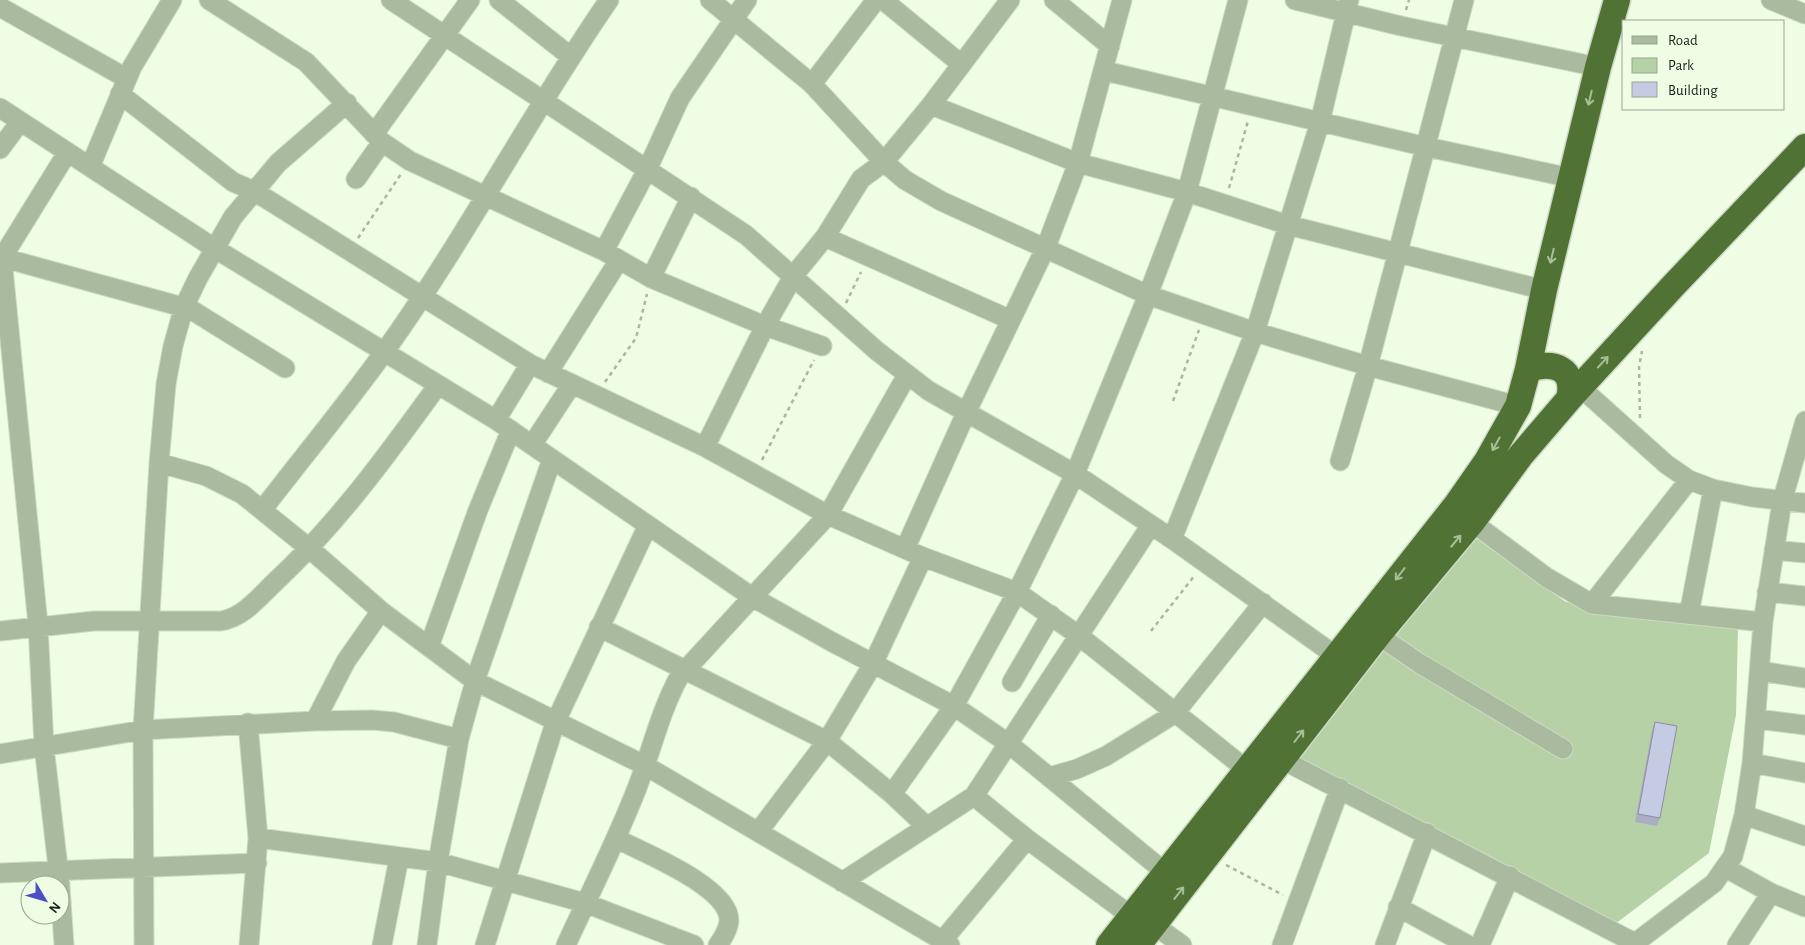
<svg xmlns="http://www.w3.org/2000/svg" width="1805" height="945" font-family="'Alegreya Sans',sans-serif">
	<rect width="100%" height="100%" fill="#effde5"/>
	<path fill="#b7d1a6" d="M1470,534L1566,602L1652,613L1738,628L1736,715L1709,853L1615,924L1298,757Z"/>
	<g fill="none" stroke-linecap="round" stroke-linejoin="round">
		<defs>
			<path id="minor" d="M209,0L306,62L382,142L410,161L604,251L651,278L765,326L822,346
				M391,0L746,235L877,351L929,391L1075,474L1172,539L1336,656
				M499,0L570,56
				M710,0L812,84L884,162L905,180L941,201L1148,295L1255,332L1368,366L1518,406
				M883,0L961,64
				M1054,0L1110,46
				M1295,0L1401,26L1598,67
				M1771,0L1805,14
				M0,7L126,78
				M1105,71L1427,147L1571,178
				M812,84L876,0
				M120,94L233,182L254,191L530,364L705,447L828,515L923,557L1017,592L1078,635L1247,770
				M931,105L1078,163L1187,192L1288,225L1544,290
				M0,108L214,248L496,420L552,459L475,681L459,739L438,862L427,945
				M374,134L470,0
				M0,149L20,122
				M90,167L132,67L172,0
				M356,179L382,142
				M825,237L1011,320
				M604,251L647,170L680,98L747,0
				M0,257L190,309L285,368
				M651,278L691,197
				M548,373L619,260
				M1580,387L1666,464L1689,480L1713,489L1752,497L1805,503
				M496,420L530,364
				M532,445L572,384
				M705,447L765,326L794,275L825,237L861,179L884,162L931,105L1010,0
				M552,459L752,597L834,643L954,706L1009,744L1166,873
				M1340,461L1368,366L1464,0
				M159,463L206,476L242,494L310,549L381,611L475,681L646,766L950,945
				M263,509C303,457 346,405 385,351C466,238 530,114 609,0
				M1472,522L1546,577L1592,604L1763,622
				M1172,539L1255,332L1320,122L1349,0
				M905,549L966,413L1046,247L1078,163L1122,0
				M1774,550L1805,553
				M1767,592L1805,596
				M1592,604L1689,480
				M1689,614L1713,489
				M599,627L827,741L892,794L926,826
				M0,631L94,621H221C244,617 259,597 275,582C338,523 388,454 438,385
				M1378,635L1419,663L1563,749
				M429,647L478,510L511,430
				M1760,671L1805,678
				M1012,682L1051,615
				M1756,719L1805,725
				M315,721L346,661L381,611
				M248,723L258,838L249,945
				M0,754L143,730L315,721L372,720L394,722L459,739
				M1281,759L1635,943L1714,883L1733,856L1744,815L1752,763L1763,622L1782,502L1805,421
				M1752,763L1805,773
				M1049,777L1077,769L1106,756L1174,714L1263,603
				M892,794L954,706L1017,592L1075,474L1148,295L1187,192L1238,0
				M974,796L1027,839L1131,916
				M1744,815L1805,836
				M758,832L827,741L873,664L923,557
				M258,838L438,862L585,903L694,945
				M617,839C644,853 730,887 729,921C728,930 723,938 718,945
				M1726,868L1771,893L1805,907
				M0,873L257,863
				M842,882L974,796L1151,525
				M60,885L44,746L38,625L2,258L67,153
				M60,887L64,945
				M1398,907L1468,945
				M1154,925L1182,945
				M943,940L1027,839
				M144,945L143,730L159,463L166,384L173,346L184,307L198,278L233,217L278,163L347,103
				M382,945L399,858
				M485,945L555,723L648,525
				M566,945C590,893 616,842 637,788C651,752 660,712 679,677L828,515L907,375
				M1282,945L1340,788
				M1385,945L1427,833
				M1480,945L1510,876
				M1737,945L1771,893"/>
			<path id="highway" d="M1528,369C1554,361 1576,368 1569,399
				M1109,945L1457,504L1487,461L1518,406L1528,369L1544,290L1598,67L1617,0
				M1138,945L1378,635L1472,522L1521,455L1569,399L1673,286L1805,147"/>
		</defs>
		<use href="#minor" stroke="#cddac4" stroke-width="21"/>
		<use href="#highway" stroke="#cddac4" stroke-width="29"/>
		<path stroke="#abb6a3" stroke-width="2.5" stroke-dasharray="4 4" stroke-linecap="butt" d="M1406,10L1409,0
			M1229,188L1248,121
			M358,238L401,174
			M846,303L861,272
			M605,382L636,338L647,294
			M1173,401L1199,330
			M1640,418L1639,367L1642,351
			M762,460L814,360
			M1151,631L1195,575
			M1226,865L1283,895"/>
		<use href="#minor" stroke="#a9ba9e" stroke-width="19"/>
		<use href="#highway" stroke="#507335" stroke-width="26"/>
	</g>
	<path fill="#aaafc4" d="M1655,722L1660,818L1657,826L1635,822L1652,730Z"/>
	<path fill="#c6cbe4" stroke="#8b8ea0" d="M1655,722L1677,726L1660,818L1638,814Z"/>
	<defs><path id="oneway-shaft" d="M-6 0H5M1.5-3L5.5 0L1.5 3" fill="none" stroke-width="1.6" stroke-linecap="round" stroke-linejoin="round" transform="scale(1.25)"/></defs>
	<g stroke="#a7bf96">
		<use href="#oneway-shaft" transform="translate(1590 98) rotate(103)"/>
		<use href="#oneway-shaft" transform="translate(1552 256) rotate(103)"/>
		<use href="#oneway-shaft" transform="translate(1603 362) rotate(-47)"/>
		<use href="#oneway-shaft" transform="translate(1496 444) rotate(119)"/>
		<use href="#oneway-shaft" transform="translate(1456 541) rotate(-50)"/>
		<use href="#oneway-shaft" transform="translate(1400 574) rotate(128)"/>
		<use href="#oneway-shaft" transform="translate(1299 736) rotate(-52)"/>
		<use href="#oneway-shaft" transform="translate(1179 893) rotate(-52)"/>
	</g>
	<rect x="1622" y="20" width="162" height="90" fill="#effde5" stroke="#9aa593"/>
	<rect x="1632" y="36" width="25" height="8" fill="#a9ba9e" stroke="#9aa593"/>
	<text x="1668" y="45" font-size="15" fill="#1b2018">Road</text>
	<rect x="1632" y="58" width="25" height="15" fill="#b7d1a6" stroke="#9aa593"/>
	<text x="1668" y="70" font-size="15" fill="#1b2018">Park</text>
	<rect x="1632" y="82" width="25" height="15" fill="#c6cbe4" stroke="#9aa593"/>
	<text x="1668" y="95" font-size="15" fill="#1b2018">Building</text>
	<g transform="translate(45 900) rotate(128)"><circle r="24" fill="#effde5" stroke="#9aa593"/>
	<path d="M0-4L9 19L0 12L-9 19Z" fill="#4d4fc5"/>
	<text y="-8" font-size="14" font-weight="bold" text-anchor="middle" fill="#1b2018">N</text>
	</g>
</svg>
